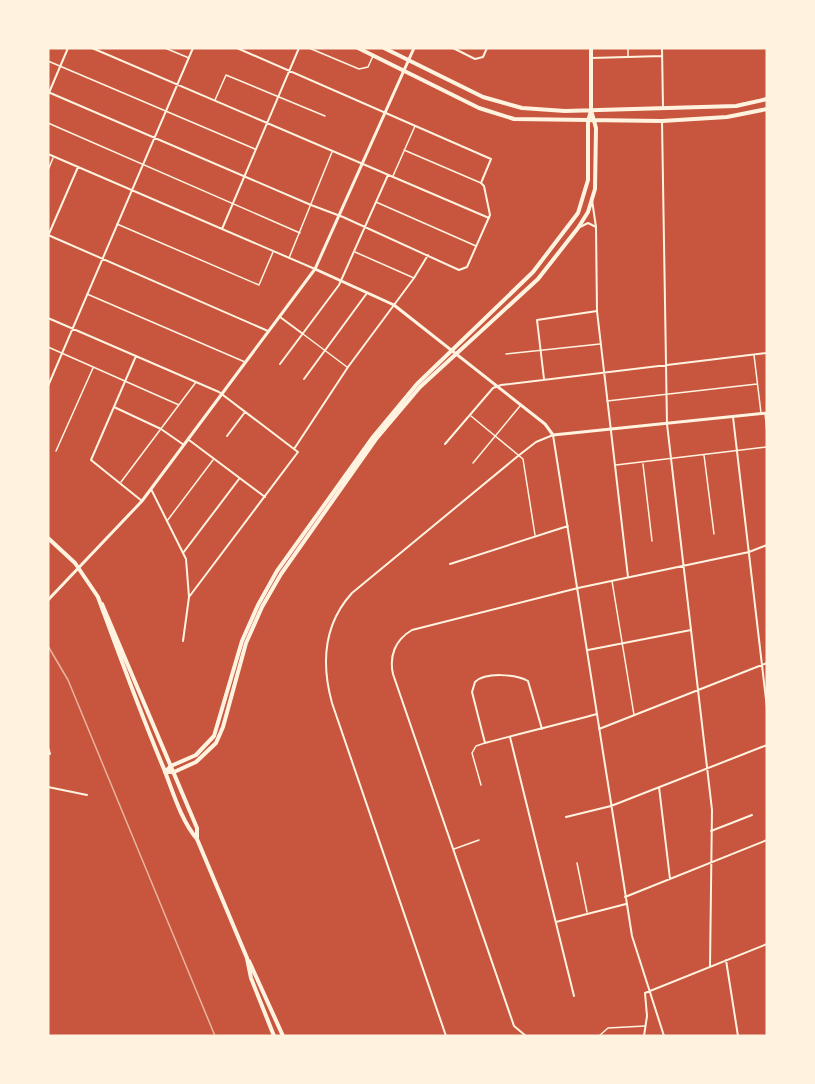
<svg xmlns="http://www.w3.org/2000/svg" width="815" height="1084" font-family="'DejaVu Sans',sans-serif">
	<rect width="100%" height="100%" fill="#c8553d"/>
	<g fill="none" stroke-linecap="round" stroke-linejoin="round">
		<path stroke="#fff3e0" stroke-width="1.5" d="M165,48L189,58
			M309,48L359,69L368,67L373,56
			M628,48V56
			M48,61L255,149
			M215,100L226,75L325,116
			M48,123L300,233
			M404,150L481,183
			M48,170L53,158
			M393,176L415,126
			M376,202L476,246
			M117,224L259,285L273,252
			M355,252L414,278
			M289,258L332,152
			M87,294L245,362
			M303,334L347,367
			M48,347L179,405
			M506,354L600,344
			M754,355L761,413
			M607,401L757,384
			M765,413L767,433
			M471,416L523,459L535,535
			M56,451L93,368
			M704,455L714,534
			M473,463L520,406
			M643,464L652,541
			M616,465L767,447
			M121,482L196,382
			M167,521L213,460
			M612,581L634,715
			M481,785L472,753L476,746L485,743
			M454,849L479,840
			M577,863L587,912
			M599,1036L608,1028L645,1026"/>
		<path stroke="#fff3e0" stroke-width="2" d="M92,48L489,218
			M453,48L475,59L483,57L487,48
			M662,48L663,108
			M591,58L662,56
			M48,92L311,205L343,217L459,270L467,267L490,215L484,186L481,183L491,159L237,48
			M48,95L68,48
			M662,121L667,424L712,810L710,966
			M48,154L315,269
			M592,200L596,227L597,311L628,577
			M580,227L588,223L596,227
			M222,229L299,48
			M48,235L268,331
			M48,236L78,167
			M280,317L303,334
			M48,318L219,392L294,449
			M136,356L91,460L142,501
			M280,364L339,285L388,175
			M304,379L367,293
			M544,379L537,320L597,311
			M48,386L193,48
			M114,407L161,429L184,445
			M733,417L767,708
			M227,436L245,412
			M189,440L265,497
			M445,444L493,388L501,385L767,353
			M151,489L186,559L189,597L183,641
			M183,553L239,479
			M450,564L568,526
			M189,597L298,452L294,449L348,367L414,278L428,255
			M588,650L691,630
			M542,729L528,681C516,674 485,672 475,682L472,692L485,743C523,733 560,724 597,714
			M599,729L767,663
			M510,737L574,996
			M48,747L50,754
			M48,787L87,795
			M659,787L670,879
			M566,817L611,806L767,745
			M711,831L752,815
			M625,897L767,840
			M556,922L626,904
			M726,960L738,1036
			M446,1036L332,703C321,663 323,625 352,593L518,456L536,442L553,435L632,936L664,1036
			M526,1036L514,1026L393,674C389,656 395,640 412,630L578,588L749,552L767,545
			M644,1036L647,1016L645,993L767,944"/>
		<path stroke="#fff3e0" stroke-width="3" d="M315,269L394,305L545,424L553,435L767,413
			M48,600L142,501L315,269L414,48"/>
		<path stroke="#fff3e0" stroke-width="4" d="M358,48L479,108L514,119L662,121L727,117L767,109
			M384,48L483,97L522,108L565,111L736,106L767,99
			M165,772H174L196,762L216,743L223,727L246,643L262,607L281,574L376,439L420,387L538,279L578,228L588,212L595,189L596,128L591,110V48
			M165,772L171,766L196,755L214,736L242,641L258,605L277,571L373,437L417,384L533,272L578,213L588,180V121L591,111"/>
		<path stroke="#fff3e0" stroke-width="4" d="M48,538L75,563L98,597
			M98,597C119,654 140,712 164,769C173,792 181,820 197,839L247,958L251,978L274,1036
			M102,604L197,828V838
			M249,961L283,1036"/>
		<path stroke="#e9b49f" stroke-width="1.5" d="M48,646L68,680L215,1036"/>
	</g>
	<rect width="815" height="1084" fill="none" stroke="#fff3e0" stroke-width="99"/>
</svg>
